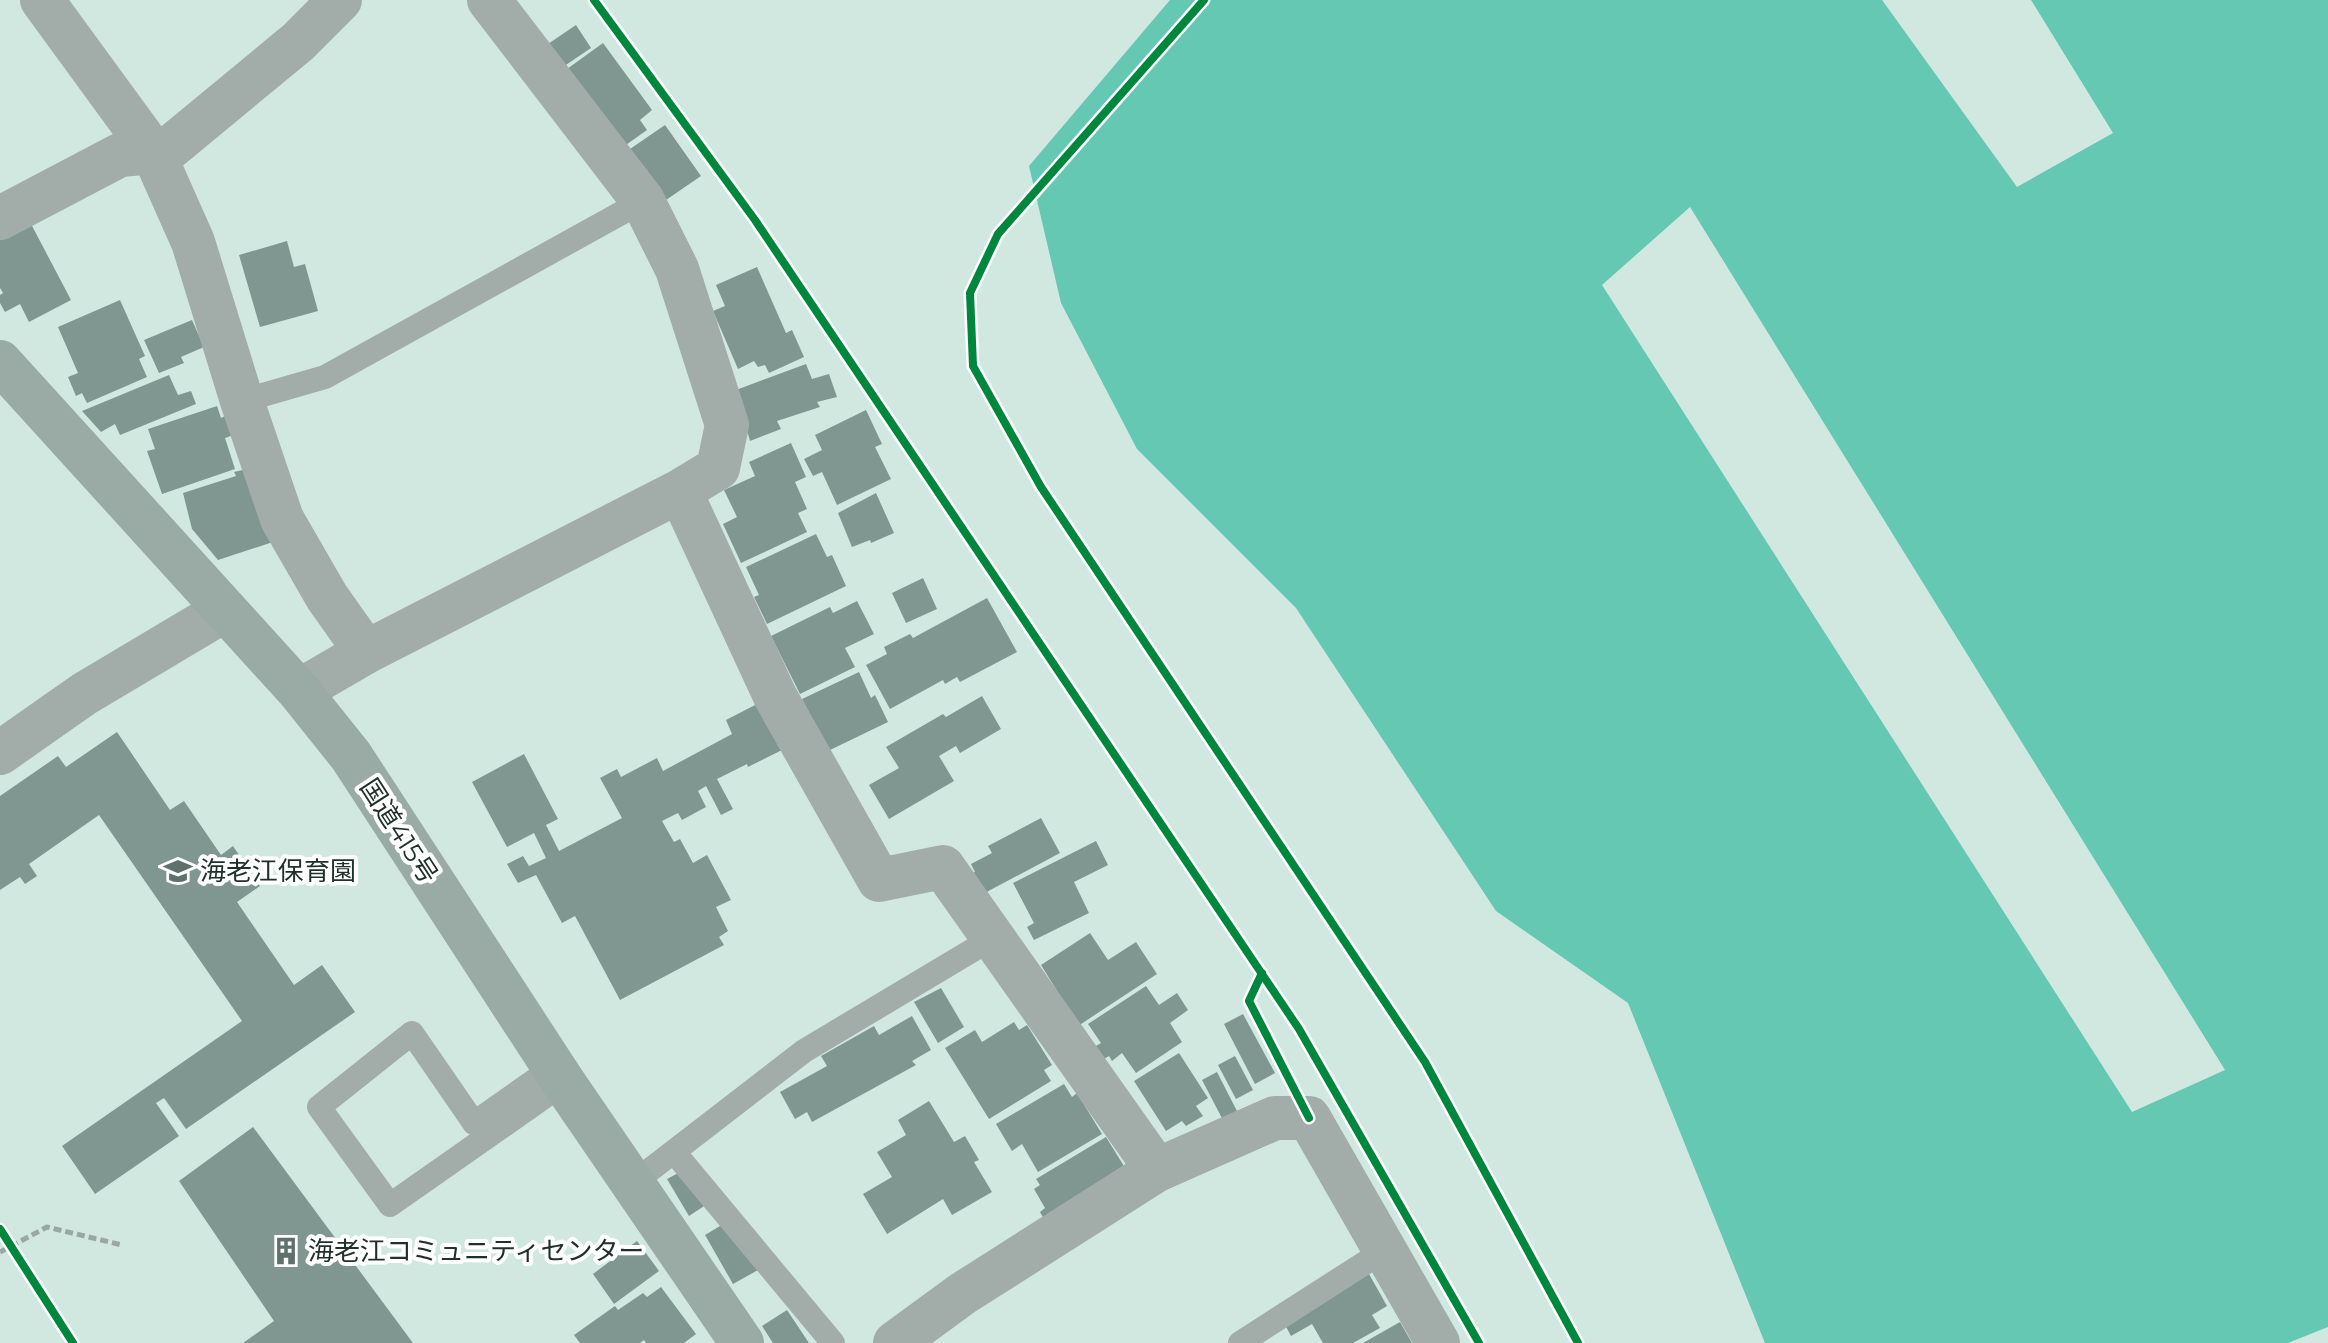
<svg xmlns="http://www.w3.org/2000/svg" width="2328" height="1343" font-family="Montserrat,'Noto Sans JP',sans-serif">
	<rect width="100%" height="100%" fill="#d1e8e1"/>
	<path fill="#64c8b3" d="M1170,0H2328V1343H1765L1628,1003L1496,911L1296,608L1137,449L1061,303L1029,166Z"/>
	<path fill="#d1e8e1" d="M1882,0H2031L2113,133L2017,187Z
		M1690,207L2225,1070L2132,1112L1602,285Z
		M2328,1327V1343H2288Z"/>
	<path fill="#7f9790" d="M576,25L591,48L560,69L545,46Z
		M603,43L652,110L640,120L647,130L623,147L567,69Z
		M665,125L701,176L666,200L630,149Z
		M30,222L71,300L29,322L20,304L5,312L0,303V295L3,293L0,288V237Z
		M287,241L294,267L305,264L318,311L260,327L239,255Z
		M757,267L786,333L792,330L804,357L769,373L765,365L758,367L754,361L738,369L713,311L725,306L716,285Z
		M120,300L145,356L139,359L147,377L87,403L82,393L76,396L68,377L78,373L58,327Z
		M192,320L204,347L181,357L184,363L159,373L144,340Z
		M806,364L812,379L829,374L837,397L817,402L820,407L777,421L781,429L750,441L736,390Z
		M169,375L178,395L191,391L196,404L120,435L115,424L101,432L82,411Z
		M217,406L221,418L227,415L234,435L225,438L235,469L162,494L147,451L155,449L148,429Z
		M866,410L882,444L875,447L891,479L837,505L822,472L813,476L804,459L822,450L815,435Z
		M791,443L806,477L795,482L807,509L798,513L807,532L741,563L723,524L737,517L724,490L755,476L749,462Z
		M251,468L276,541L218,560L192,529L183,493L236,476L234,472Z
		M876,493L894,533L871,543L870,540L852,547L838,513Z
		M816,534L827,557L832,555L846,586L767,624L754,597L759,595L746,567Z
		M923,578L937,609L906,623L892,593Z
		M987,598L1017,652L960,682L957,677L945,684L943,680L890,709L866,665L887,654L884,647L910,634L913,638Z
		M857,601L874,634L845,648L855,667L800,694L771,636L830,607L833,613Z
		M859,672L871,698L875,695L888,722L828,751L802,699Z
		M982,696L1001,729L960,753L956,746L939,756L954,781L889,819L869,785L899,768L886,747L943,714L946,717Z
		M757,704L782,750L748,767L747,764L717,779L733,809L721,815L706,786L698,791L706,807L682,820L678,813L662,821L674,842L680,839L693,863L707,855L731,900L716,907L728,931L719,937L724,945L620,1000L575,916L562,923L536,875L518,883L507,864L523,856L529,866L546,858L534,833L507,847L472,782L524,754L558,819L546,825L559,851L622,818L600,778L617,769L621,777L657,758L663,771L732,734L726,720Z
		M117,732L170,810L184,801L221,855L233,846L260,886L237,902L294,985L322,965L355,1012L186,1129L164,1098L156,1103L179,1136L95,1194L62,1146L242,1021L99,815L29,864L37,876L25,884L20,877L0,890V796L58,756L66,767Z
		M1041,818L1060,853L981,895L970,874L975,872L971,864L992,853L988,846Z
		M1096,841L1108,865L1074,882L1089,913L1034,940L1027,927L1034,923L1013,883Z
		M1090,933L1108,960L1136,942L1157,974L1075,1028L1064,1002L1041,965Z
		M1146,986L1159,1005L1177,993L1188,1010L1170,1023L1182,1042L1136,1073L1122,1053L1112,1061L1109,1056L1104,1059L1096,1046L1101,1043L1088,1024Z
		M941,988L964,1027L938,1043L914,1002Z
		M1243,1014L1275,1073L1255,1084L1224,1024Z
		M912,1016L931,1050L912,1061L916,1065L812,1122L807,1112L795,1119L780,1092L827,1066L821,1056L874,1026L879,1035Z
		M1014,1022L1019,1030L1027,1025L1052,1065L1044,1070L1051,1081L989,1119L945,1048L975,1030L982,1042Z
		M1179,1053L1208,1098L1196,1106L1203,1116L1186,1126L1182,1121L1166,1131L1134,1081Z
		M1235,1056L1253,1090L1236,1099L1218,1065Z
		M1217,1072L1239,1115L1224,1122L1202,1080Z
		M1064,1084L1072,1097L1077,1093L1102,1134L1038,1172L1022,1144L1012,1151L996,1124Z
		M929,1101L954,1142L965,1136L979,1160L974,1162L992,1192L952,1215L943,1199L887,1234L863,1194L892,1177L877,1152L906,1135L898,1120Z
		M253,1127L413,1343H243L274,1321L179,1181Z
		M1106,1137L1127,1171L1045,1221L1040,1212L1045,1208L1034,1189L1040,1185L1036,1179Z
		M682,1171L704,1206L689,1216L667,1179Z
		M725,1223L758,1270L733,1284L705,1235Z
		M637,1241L659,1271L614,1304L593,1274Z
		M1369,1274L1387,1306L1372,1315L1380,1328L1353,1343H1323L1312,1324L1291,1336L1283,1321Z
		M661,1287L696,1334L684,1343H646L644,1340L640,1343H580L574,1335L615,1306L618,1310L643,1293L647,1297Z
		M787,1310L809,1343H773L762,1326Z
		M1400,1322L1412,1343H1363Z"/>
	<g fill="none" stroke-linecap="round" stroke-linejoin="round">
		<path stroke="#9aa7a3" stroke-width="5" stroke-dasharray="8 4" stroke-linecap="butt" d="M0,1252L47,1227L122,1245"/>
		<path stroke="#a2adaa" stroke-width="24" d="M242,401L325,377L643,201
			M554,1067L474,1123L412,1033L319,1107L390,1205L564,1083
			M674,1152L833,1343
			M633,1183L804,1051L993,938
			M1240,1343L1385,1250"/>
		<path stroke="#a2adaa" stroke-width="44" d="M42,0L153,152L193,242L242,401L282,519L327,597L366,652
			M0,218L120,155L166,151L298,42L340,0
			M680,491L775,696L879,880L943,867L1157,1170
			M299,691L366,652L680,491L718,468L727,425L677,269L643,201L489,0
			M895,1343L962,1294L1157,1170L1275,1118H1309L1438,1343"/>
		<path stroke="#a2adaa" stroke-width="44" d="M0,753L84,694L225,610"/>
		<path stroke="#9aaaa4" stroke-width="44" d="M0,362L299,691L351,756L564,1083L742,1343"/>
		<defs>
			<path id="cycleway" d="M594,0L755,220L1299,1029L1479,1343
				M1204,0L998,234L970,293L973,366L1041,487L1425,1062L1578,1343
				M1262,973L1249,1001L1309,1118
				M0,1229L73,1343"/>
		</defs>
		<use href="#cycleway" stroke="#fff" stroke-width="13"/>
		<use href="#cycleway" stroke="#00873e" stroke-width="8"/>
	</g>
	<defs>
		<symbol id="school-bare" viewBox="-9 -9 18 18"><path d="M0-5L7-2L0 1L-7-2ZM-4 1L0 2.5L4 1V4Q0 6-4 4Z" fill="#5e716b" stroke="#fff" stroke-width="2.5" paint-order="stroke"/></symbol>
		<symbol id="building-bare" viewBox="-9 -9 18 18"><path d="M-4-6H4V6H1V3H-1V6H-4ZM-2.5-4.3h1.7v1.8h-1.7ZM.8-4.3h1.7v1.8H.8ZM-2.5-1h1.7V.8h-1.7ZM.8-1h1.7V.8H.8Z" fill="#5e716b" stroke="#fff" stroke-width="2.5" paint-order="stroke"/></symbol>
	</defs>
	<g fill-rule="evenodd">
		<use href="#school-bare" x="158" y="851" width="40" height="40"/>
		<use href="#building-bare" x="266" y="1231" width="40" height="40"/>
	</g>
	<g text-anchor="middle" stroke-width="8" stroke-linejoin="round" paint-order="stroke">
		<g font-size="26" fill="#20312c" stroke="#fff">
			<text transform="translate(399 831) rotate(57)" y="9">国道415号</text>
		</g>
		<g font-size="26" fill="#20312c" stroke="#fff" text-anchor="start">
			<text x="200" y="880">海老江保育園</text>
			<text x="308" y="1260">海老江コミュニティセンター</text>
		</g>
	</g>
</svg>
